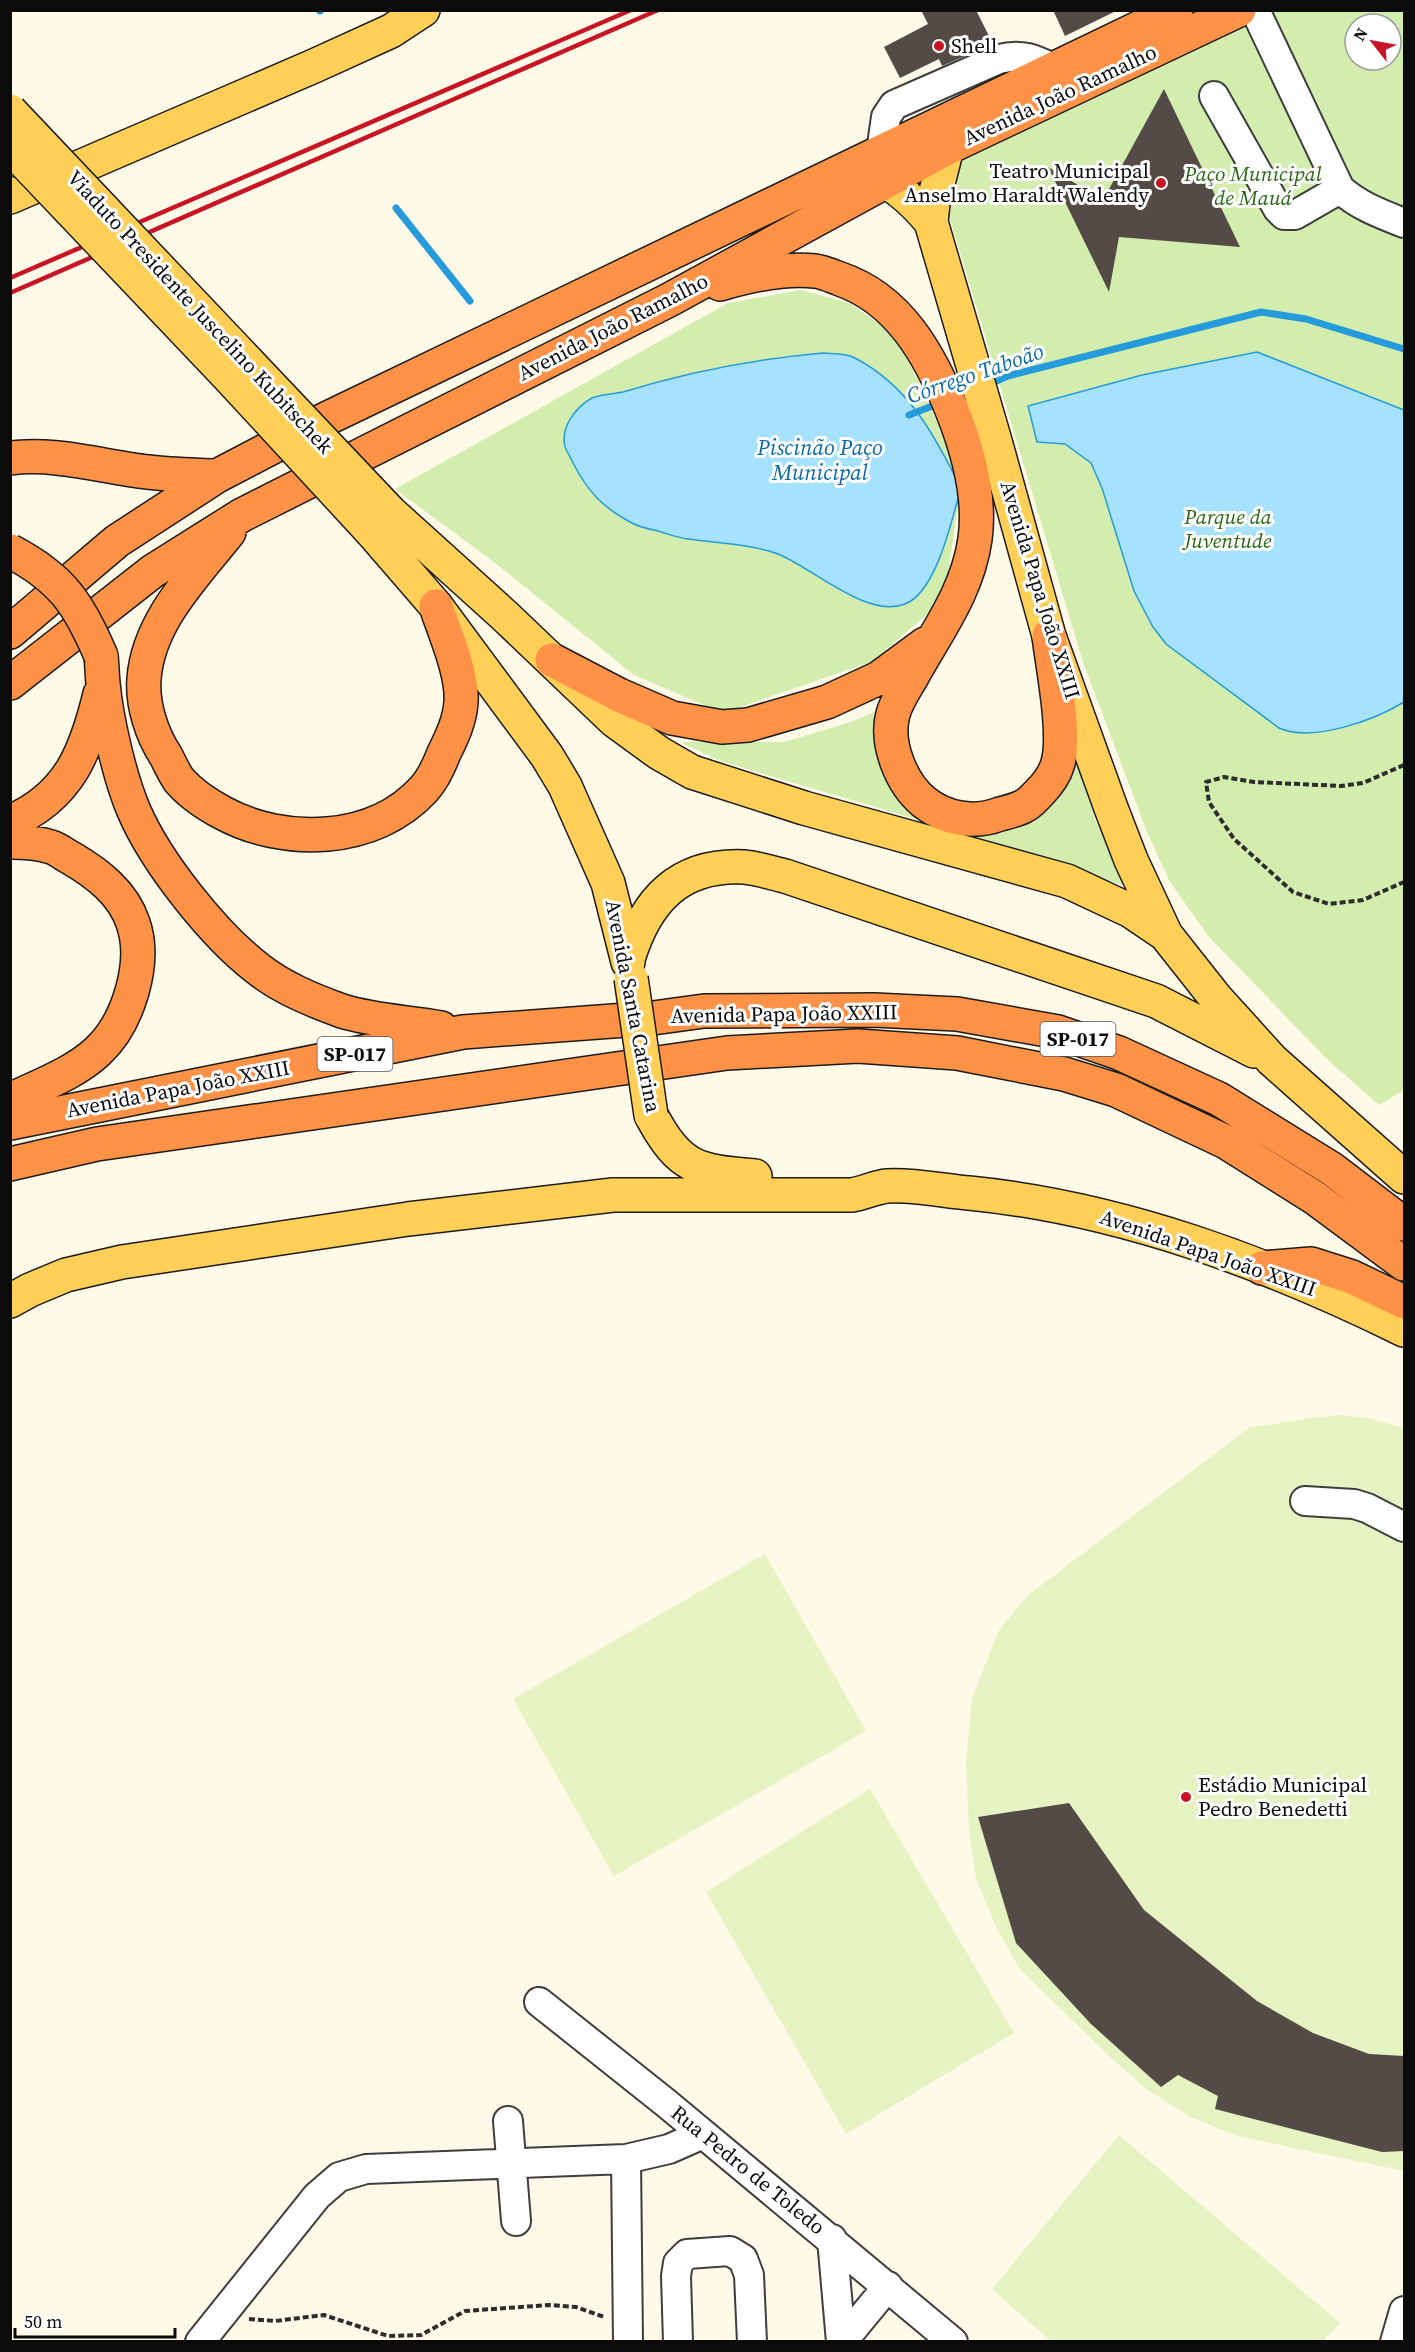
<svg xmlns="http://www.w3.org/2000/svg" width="1415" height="2352" font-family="'Source Serif 4',serif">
	<rect width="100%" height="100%" fill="#fff9e8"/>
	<path fill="#d2edae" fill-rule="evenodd" d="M1275,11H1404V1090L1379,1105L1328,1060L1209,937L1170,882L1147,832L1083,662L943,196L962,157ZM1355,24H1391V60H1355Z
		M801,290L849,303L894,334L921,386L962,479L944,600L871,662L723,713L634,675L494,562L395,489L728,303Z
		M884,708L883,757L977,835L997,834L1034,822L1061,797L1078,748L1081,770L1095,820L1131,888L990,841L953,834L916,819L720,761L680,742H784L851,722Z"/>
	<path fill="#e4f3c1" d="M1340,1415L1368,1418L1404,1428V2171L1237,2136L1191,2117L1149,2091L1111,2058L1019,1968L996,1927L976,1879L969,1830L966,1763L972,1698L999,1630L1027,1596L1250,1427C1281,1424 1310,1417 1340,1415Z
		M765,1554L866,1731L614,1876L513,1699Z
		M870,1789L1014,2033L846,2134L706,1892Z
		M1119,2135L1340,2323L1323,2341H1051L992,2289Z"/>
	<path fill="#a6e1fd" stroke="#269bdb" stroke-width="1.5" d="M1257,352L1404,410V702C1375,720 1312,743 1279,728L1166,644L1153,627L1134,591L1102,488L1091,463L1065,444L1037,442L1028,406L1142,375Z
		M823,353C832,354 846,353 855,358C909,386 935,436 961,488C952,518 937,592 905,604C867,619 813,568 778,554C750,544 717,543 688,539C678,538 668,534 658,531C649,529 639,527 632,523C603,508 588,492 573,463C571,458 567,452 565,447C560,427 576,407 592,398C600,394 614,394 623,392C688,372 755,359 823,353Z"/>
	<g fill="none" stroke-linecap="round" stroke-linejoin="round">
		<path stroke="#269bdb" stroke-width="7" d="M320,10V11
			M396,208L470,301
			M987,385L1008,376L1261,312L1306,319L1404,349
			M909,415L940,403"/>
	</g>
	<path fill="#544b46" d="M921,10H976L993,44L942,66L939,59L900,78L884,47L928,24Z
		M1053,10H1118L1065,36Z
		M1164,89L1240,247L1119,237L1109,292L1048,167L1103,200Z
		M1069,1803L1144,1910L1257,2001L1313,2033L1369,2054L1404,2056V2151L1382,2152L1215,2109L1218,2096L1178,2075L1161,2087L1091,2024L1016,1943L978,1817Z"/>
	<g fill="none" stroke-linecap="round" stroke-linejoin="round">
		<defs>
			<path id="minor" d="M1255,10L1340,189C1359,206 1381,214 1404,223
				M1214,96L1278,209L1284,215H1295L1340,189
				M881,152L886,117L894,105L999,59C1022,53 1034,59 1055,69
				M1305,1501L1354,1504L1367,1508L1404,1527
				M539,2002L666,2103L953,2342
				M508,2121L516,2221
				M626,2159L628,2342
				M832,2239L841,2342
				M200,2342L317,2196L339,2177L366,2169L626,2159L669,2149L703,2134
				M678,2342L676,2276L678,2263L687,2254L730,2251L743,2259L749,2275L752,2342
				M842,2342L888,2286
				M1395,2342L1404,2311"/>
			<path id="major" d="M862,170C891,181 911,198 931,222L995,441L1049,636L1111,808L1131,860L1166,935L1215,997L1272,1060L1404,1177
				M10,197L314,66L391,31L423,10
				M931,222L933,203L947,148
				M390,512L506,617L615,721L659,753L692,772L804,808L1067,881L1131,911L1165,934
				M372,532L436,606L547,756L565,786L608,883L628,962
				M628,959C646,900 679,864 744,867C757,868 772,873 785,876L1156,1001L1254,1051
				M651,1115C680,1169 697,1171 755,1176
				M10,1301L30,1290L66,1275L122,1262L408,1219L613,1195H852C864,1193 876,1187 887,1186C912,1184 944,1191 969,1193C1121,1208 1268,1263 1404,1330"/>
			<path id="highway" d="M720,284C750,275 784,268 815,271C823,272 832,276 840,279C899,299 930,355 952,410C968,450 981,496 975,539C968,590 938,630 914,673C907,686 897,699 893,714C885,743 901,783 924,802C945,819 974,824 1000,814C1008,812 1017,810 1024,806C1030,803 1035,797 1039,793C1047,785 1055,774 1058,763C1066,732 1053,669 1049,636
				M10,458C56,452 103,467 148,472C171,475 194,475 217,476
				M229,532C195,575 148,621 144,679C142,705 152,735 166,756C170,764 174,773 179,780C190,793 208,805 223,813C284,846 374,844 424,789C433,779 439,766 444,753C452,737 460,720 461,702C463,673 445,634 436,606
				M10,632L117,541L217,476L328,418L1176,10
				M101,656C102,665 102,673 103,683C106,718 120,779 134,811C156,862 213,934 257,968C282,988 312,1000 342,1011C374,1021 408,1022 441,1028
				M552,660L619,695L672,718L722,727L748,725L827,702L879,678L925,644
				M10,683L153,571L242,515L669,300L947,148L1239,10
				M10,822C69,797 86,752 100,694
				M10,842C23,842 39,843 51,847C58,849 65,855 71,858C98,874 123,893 133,923C147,963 128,1023 98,1051C75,1073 39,1086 10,1100
				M10,1123L463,1032L653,1018L704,1011L874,1010L957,1014L1058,1032L1119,1053L1219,1099L1332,1169L1404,1224
				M10,1164L97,1144L727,1053L858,1046L957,1053L1064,1074L1116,1090L1226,1142L1315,1198L1404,1264
				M1262,1268L1311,1264L1352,1277L1404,1302"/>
		</defs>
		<use href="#minor" stroke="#3e3e3e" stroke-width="32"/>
		<use href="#major" stroke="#1c1c1c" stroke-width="36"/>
		<use href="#highway" stroke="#1c1c1c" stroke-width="36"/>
		<path stroke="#2d2d2d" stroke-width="4" stroke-dasharray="6 3" stroke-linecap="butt" d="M1404,765L1363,783L1341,786L1254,782L1224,777L1206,782L1209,802L1234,839L1293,892L1329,904L1363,900L1404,882
			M249,2319L275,2321L324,2315L388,2336L421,2335L465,2311L549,2305L576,2307L604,2317"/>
		<use href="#minor" stroke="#fff" stroke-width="28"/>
		<use href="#major" stroke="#ffcf58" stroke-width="33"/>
		<use href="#highway" stroke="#ff9246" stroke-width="33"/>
		<path stroke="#c81526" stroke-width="4.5" d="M10,278L631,10
			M10,293L658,10"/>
		<defs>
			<path id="major-bridge" d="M10,111L390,512
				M10,147L228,376L372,532
				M631,978L651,1115"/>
			<path id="highway-bridge" d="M10,551C62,578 79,604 101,656"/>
		</defs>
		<use href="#major-bridge" stroke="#1c1c1c" stroke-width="36" stroke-linecap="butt"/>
		<use href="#highway-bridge" stroke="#1c1c1c" stroke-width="36" stroke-linecap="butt"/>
		<use href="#major-bridge" stroke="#ffcf58" stroke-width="33"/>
		<use href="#highway-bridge" stroke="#ff9246" stroke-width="33"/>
	</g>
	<g fill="#c81526" stroke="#fff" stroke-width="2">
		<circle cx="939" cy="46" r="6"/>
		<circle cx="1161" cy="183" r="6"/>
		<circle cx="1186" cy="1797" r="6"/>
	</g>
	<g text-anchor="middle" stroke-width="6" stroke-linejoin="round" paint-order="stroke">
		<g fill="#fff" stroke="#545454" stroke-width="1.5">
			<rect x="1040.5" y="1022" width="75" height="34" rx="4.5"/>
			<rect x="317.5" y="1037" width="75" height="34" rx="4.5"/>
		</g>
		<g font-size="20" font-weight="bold" fill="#0b0b0b">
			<text x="1078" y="1046">SP-017</text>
			<text x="355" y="1061">SP-017</text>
		</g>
		<g font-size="21" fill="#0b0b0b" stroke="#fff" text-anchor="start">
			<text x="951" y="53">Shell</text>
			<text x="1149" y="178" text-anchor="end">Teatro Municipal<tspan x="1149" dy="24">Anselmo Haraldt Walendy</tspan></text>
			<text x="1198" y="1792">Estádio Municipal<tspan x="1198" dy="24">Pedro Benedetti</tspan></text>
		</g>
		<g font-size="21" fill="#0b0b0b" stroke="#fff">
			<text transform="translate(1060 95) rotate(-25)" y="7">Avenida João Ramalho</text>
			<text transform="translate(200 312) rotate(47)" y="7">Viaduto Presidente Juscelino Kubitschek</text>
			<text transform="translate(613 327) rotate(-27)" y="7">Avenida João Ramalho</text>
			<text transform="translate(1040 590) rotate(73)" y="7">Avenida Papa João XXIII</text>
			<text transform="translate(633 1006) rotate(79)" y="7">Avenida Santa Catarina</text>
			<text transform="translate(784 1014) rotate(-1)" y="7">Avenida Papa João XXIII</text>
			<text transform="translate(178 1089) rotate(-11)" y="7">Avenida Papa João XXIII</text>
			<text transform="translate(1208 1253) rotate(19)" y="7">Avenida Papa João XXIII</text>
			<text transform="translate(748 2170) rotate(39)" y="7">Rua Pedro de Toledo</text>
		</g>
		<g font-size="21" font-style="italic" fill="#2a6815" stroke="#fff">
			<text x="1253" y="181">Paço Municipal<tspan x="1253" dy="24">de Mauá</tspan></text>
			<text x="1228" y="524">Parque da<tspan x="1228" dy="24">Juventude</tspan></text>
		</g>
		<g font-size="22" font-style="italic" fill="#086aa8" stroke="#fff">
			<text transform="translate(975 373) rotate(-19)" y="8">Córrego Taboão</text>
			<text x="820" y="455">Piscinão Paço<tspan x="820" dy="25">Municipal</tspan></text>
		</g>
	</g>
	<rect width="1415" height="2352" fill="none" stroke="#0b0b0b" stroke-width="24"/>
	<g transform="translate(1373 42) rotate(301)"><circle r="28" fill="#ffffff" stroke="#9d9d9d" stroke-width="1.5"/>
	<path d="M0-4.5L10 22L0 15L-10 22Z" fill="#c81526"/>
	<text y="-9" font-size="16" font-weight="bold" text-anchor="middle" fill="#0b0b0b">N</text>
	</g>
	<path d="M15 2328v9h160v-9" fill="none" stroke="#0b0b0b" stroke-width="3"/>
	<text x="24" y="2328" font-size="18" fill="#0b0b0b" stroke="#ffffff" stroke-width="4.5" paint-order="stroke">50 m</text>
</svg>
